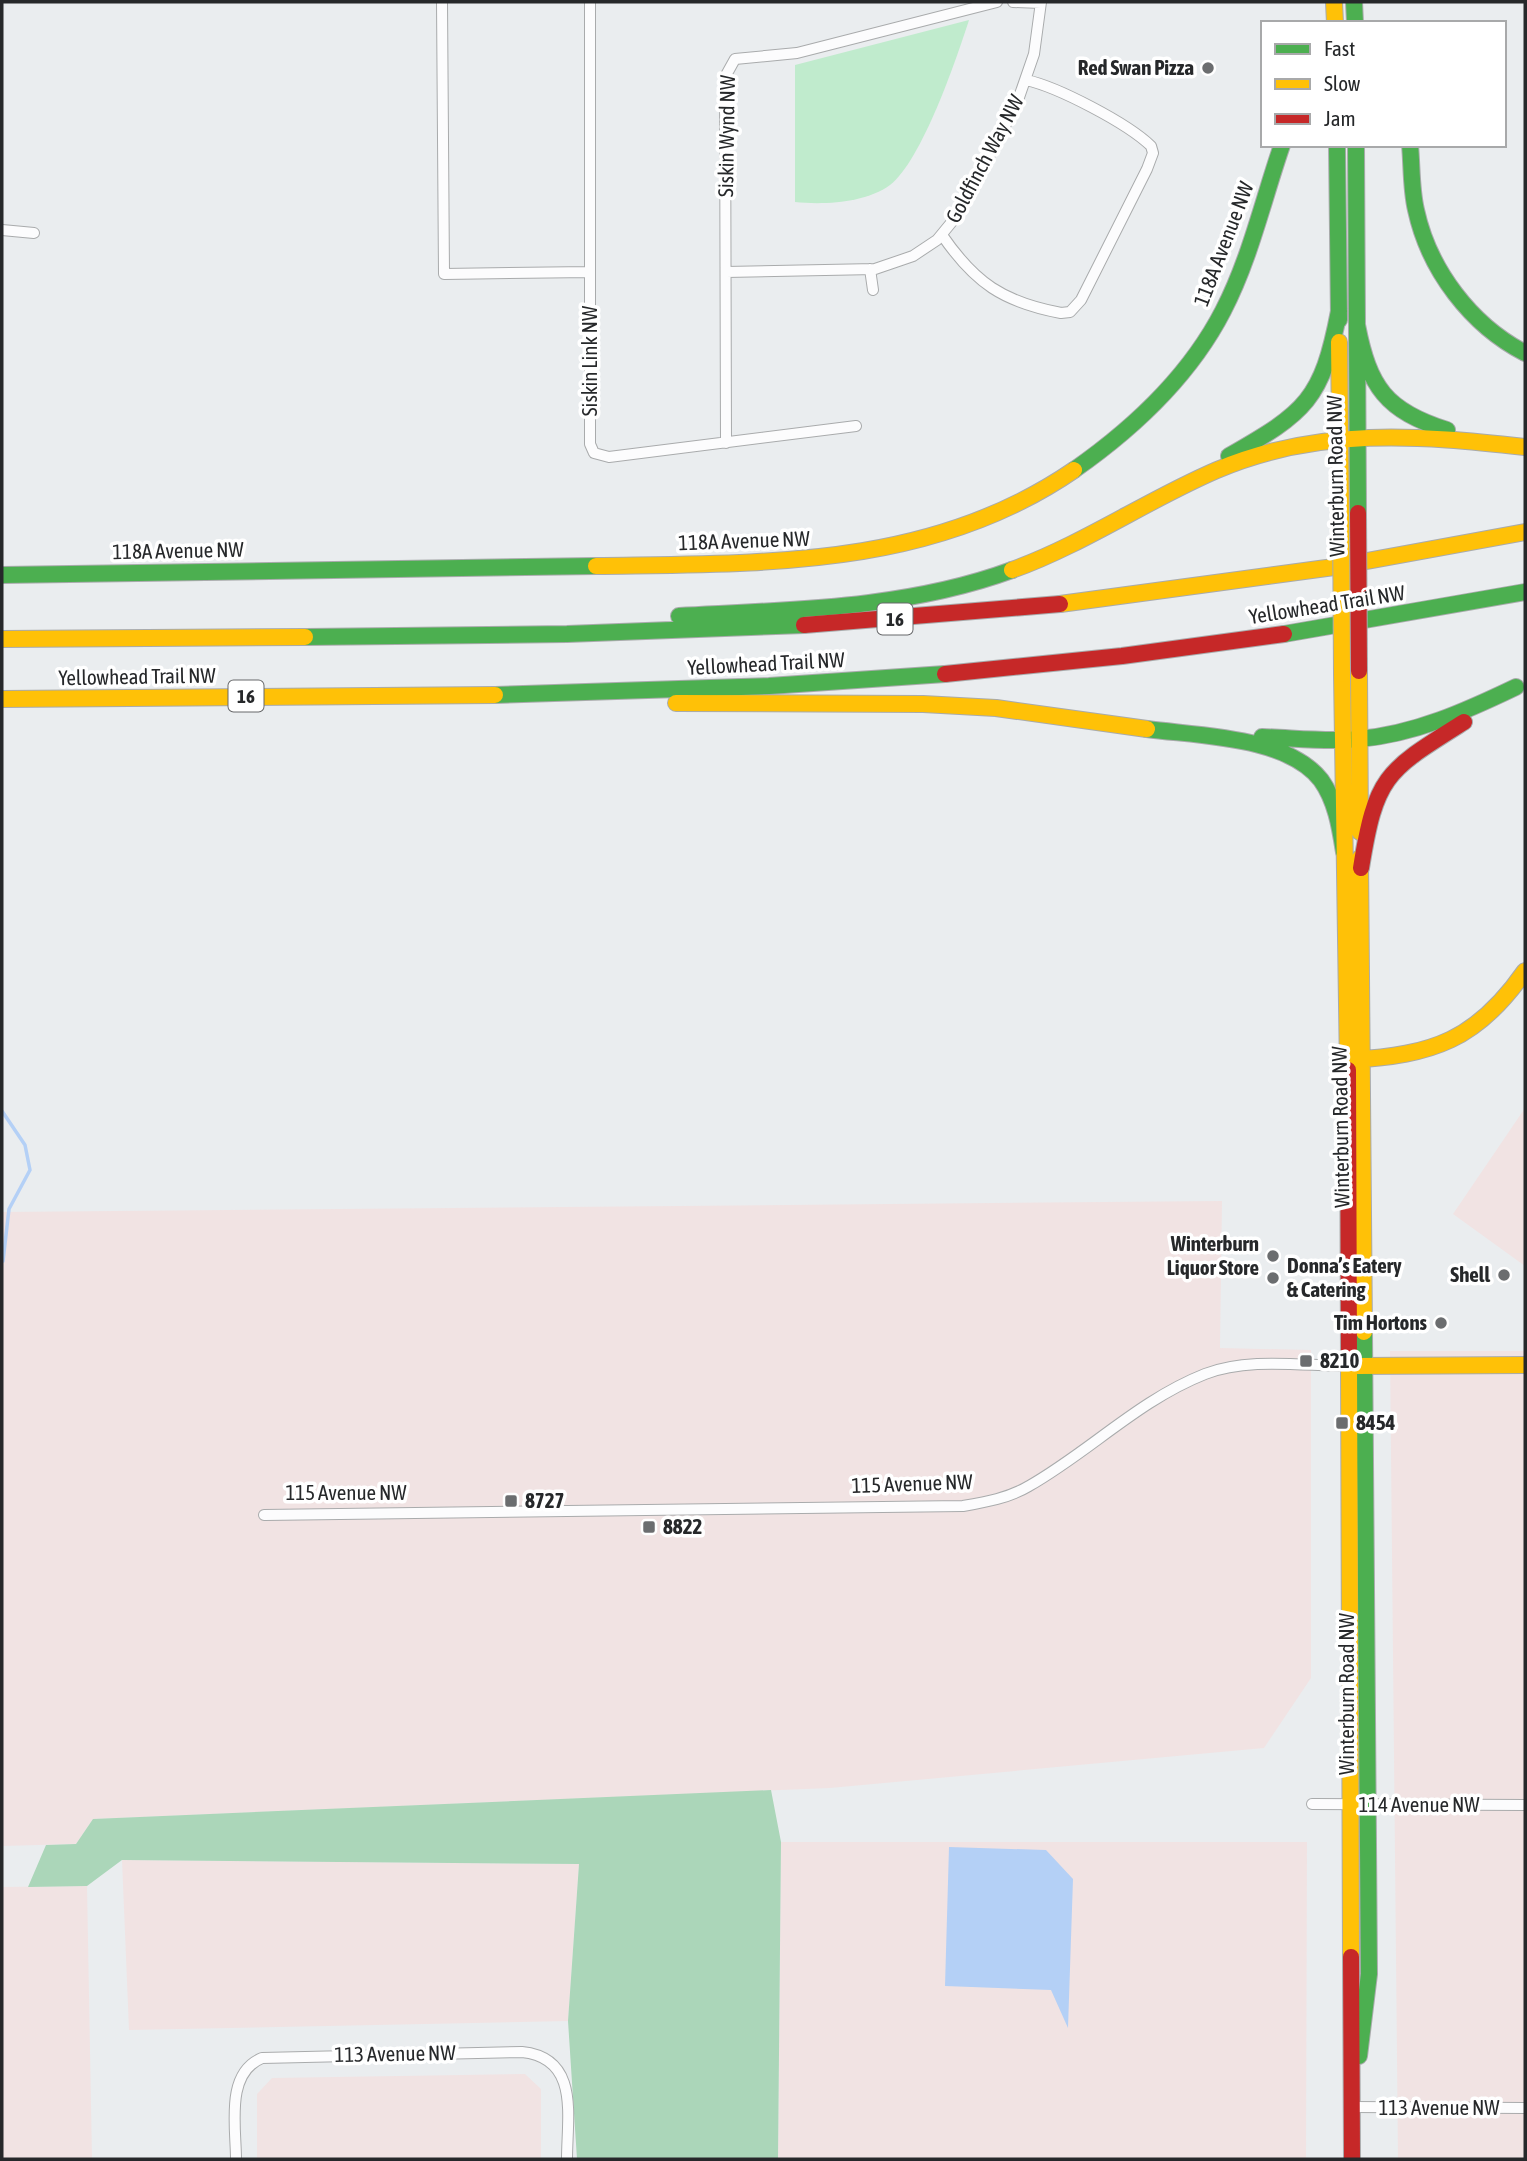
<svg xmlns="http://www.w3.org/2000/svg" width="1527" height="2161" font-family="'Asap Condensed',sans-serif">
	<rect width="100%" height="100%" fill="#eaedef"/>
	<path fill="#f1e3e3" d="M1525,1108V1266L1453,1214Z
		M1222,1201L1220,1348L1311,1350V1678L1264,1748L830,1788L93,1819L76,1844L2,1846V1212Z
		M1390,1351H1525V2159H1398Z
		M781,1842H1307L1306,2159H778Z
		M122,1860L579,1864L568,2021L129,2030Z
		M87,1886L92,2159H2V1887Z
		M525,2074L541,2089V2159H257V2094L272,2078Z"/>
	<path fill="#c0ebcd" d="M969,20C956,60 922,160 890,185C866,203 823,205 795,202V65Z"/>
	<path fill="#abd6b9" d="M771,1790L781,1842L778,2159H577L568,2021L579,1864L122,1860L87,1886L28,1887L46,1845L76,1844L93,1819Z"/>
	<path fill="#b4d0f6" d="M949,1847L1046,1850L1073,1879L1068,2028L1051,1990L945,1986Z"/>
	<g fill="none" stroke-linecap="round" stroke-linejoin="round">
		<path stroke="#b4d0f6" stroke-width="3.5" d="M2,1111L25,1145L30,1170L9,1209L3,1261"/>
		<defs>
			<path id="street" d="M442,2L444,274L590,272
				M590,2V444L594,453L609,457L856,426
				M1013,2L1041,3
				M2,230L34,233
				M942,235C975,283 1003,302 1061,313L1070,312L1081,300L1147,169L1153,153L1151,146C1127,123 1058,87 1026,80
				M870,269L873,290
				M726,272L875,269L913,256L937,240L960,212L1017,103L1034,54L1041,2
				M726,443L725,77L735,59L797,53L997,2
				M264,1515L963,1506C986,1502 1009,1498 1029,1486C1089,1452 1139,1400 1205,1374C1248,1357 1303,1366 1348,1366
				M1312,1804L1525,1805
				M1352,2107L1525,2108
				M236,2159C236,2127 225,2073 262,2058L522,2052C580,2058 567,2116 567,2159"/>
			<path id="fast" d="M1354,2L1355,23
				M1337,145L1339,320
				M1356,145L1358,513
				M1410,145C1412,167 1411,189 1416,210C1429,270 1471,325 1525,353
				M1357,325C1369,387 1386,411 1447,430
				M1229,456C1306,412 1322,400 1339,311
				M1074,470C1134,428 1189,377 1223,311C1250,259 1263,200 1282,145
				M2,575L596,566
				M679,616C791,610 906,609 1012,570
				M1284,634L1525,592
				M305,637L567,634L804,625
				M495,695L769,686L945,674
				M1147,729C1198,736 1287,736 1321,780C1336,801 1340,827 1344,852
				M1262,737C1294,738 1327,742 1359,739C1415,734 1466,711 1516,687
				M1359,2056L1369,1974L1364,1332"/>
			<path id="slow" d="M1334,2L1335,23
				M1339,342L1341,514
				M596,566C762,563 930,569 1074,470
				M1012,570C1084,544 1147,500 1217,470C1318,427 1419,435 1525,447
				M1060,604L1334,567L1525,532
				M2,639L305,637
				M1359,671L1360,832
				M1342,674L1348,1070
				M2,699L495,695
				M676,703L923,704L996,708L1147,729
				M1360,858L1364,1332
				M1351,1060C1433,1055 1477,1040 1525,971
				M1349,1362L1351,1957
				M1357,1366L1525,1365"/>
			<path id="jam" d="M804,625L1060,604
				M945,674L1122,656L1284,634
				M1361,868C1376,775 1386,771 1464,722
				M1348,1070L1349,1362
				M1351,1957L1352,2159"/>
		</defs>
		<use href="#street" stroke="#a9abac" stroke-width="12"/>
		<use href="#fast" stroke="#a9abac" stroke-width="18"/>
		<use href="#slow" stroke="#a9abac" stroke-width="18"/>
		<use href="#jam" stroke="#a9abac" stroke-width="18"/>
		<use href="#street" stroke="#fcfcfd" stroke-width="10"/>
		<use href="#fast" stroke="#4caf50" stroke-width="16"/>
		<use href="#slow" stroke="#ffc107" stroke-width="16"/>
		<use href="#jam" stroke="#c62828" stroke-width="16"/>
		<defs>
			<path id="slow-bridge" d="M1341,514L1342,674"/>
			<path id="jam-bridge" d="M1358,513L1359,671"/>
		</defs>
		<use href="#slow-bridge" stroke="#a9abac" stroke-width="18" stroke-linecap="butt"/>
		<use href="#jam-bridge" stroke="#a9abac" stroke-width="18" stroke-linecap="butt"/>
		<use href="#slow-bridge" stroke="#ffc107" stroke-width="16"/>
		<use href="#jam-bridge" stroke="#c62828" stroke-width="16"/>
	</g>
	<g fill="#6b6d6f" stroke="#fff" stroke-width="2.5">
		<circle cx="1208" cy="68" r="7"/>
		<circle cx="1273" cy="1256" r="7"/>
		<circle cx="1504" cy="1275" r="7"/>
		<circle cx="1273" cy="1278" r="7"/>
		<circle cx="1441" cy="1323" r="7"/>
		<rect x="1299" y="1354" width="14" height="14" rx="3.5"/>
		<rect x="1335" y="1416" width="14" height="14" rx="3.5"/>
		<rect x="504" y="1494" width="14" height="14" rx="3.5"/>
		<rect x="642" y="1520" width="14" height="14" rx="3.5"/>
	</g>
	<g text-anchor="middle" stroke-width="7" stroke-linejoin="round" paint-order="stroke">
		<g fill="#fff" stroke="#67686a" stroke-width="2">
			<rect x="877.5" y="603.5" width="35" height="31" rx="5"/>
			<rect x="228.5" y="680.5" width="35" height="31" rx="5"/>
		</g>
		<g font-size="19" font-weight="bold" fill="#26282a">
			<text x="895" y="626">16</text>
			<text x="246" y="703">16</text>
		</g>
		<g font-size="21" font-weight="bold" fill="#26282a" stroke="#fff" text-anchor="start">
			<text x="1194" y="75" text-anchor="end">Red Swan Pizza</text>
			<text x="1259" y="1251" text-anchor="end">Winterburn<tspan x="1259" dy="24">Liquor Store</tspan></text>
			<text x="1287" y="1273">Donna’s Eatery<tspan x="1287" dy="24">&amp; Catering</tspan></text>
			<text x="1490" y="1282" text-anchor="end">Shell</text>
			<text x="1427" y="1330" text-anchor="end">Tim Hortons</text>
			<text x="1320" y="1368">8210</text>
			<text x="1356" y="1430">8454</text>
			<text x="525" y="1508">8727</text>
			<text x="663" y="1534">8822</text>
		</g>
		<g font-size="21" fill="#26282a" stroke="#fff">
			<text transform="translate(727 136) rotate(-89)" y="7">Siskin Wynd NW</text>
			<text transform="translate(985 159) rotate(-62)" y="7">Goldfinch Way NW</text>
			<text transform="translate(1224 244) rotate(-69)" y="7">118A Avenue NW</text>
			<text transform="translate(590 361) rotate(-90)" y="7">Siskin Link NW</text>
			<text transform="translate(1336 476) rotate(-91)" y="7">Winterburn Road NW</text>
			<text transform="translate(744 541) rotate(-2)" y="7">118A Avenue NW</text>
			<text transform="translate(178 551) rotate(-1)" y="7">118A Avenue NW</text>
			<text transform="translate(1327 605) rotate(-9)" y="7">Yellowhead Trail NW</text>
			<text transform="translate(766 664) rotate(-3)" y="7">Yellowhead Trail NW</text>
			<text transform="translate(137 677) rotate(-1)" y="7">Yellowhead Trail NW</text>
			<text transform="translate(1341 1127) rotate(-91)" y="7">Winterburn Road NW</text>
			<text transform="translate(912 1484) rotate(-2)" y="7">115 Avenue NW</text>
			<text x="346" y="1500">115 Avenue NW</text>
			<text transform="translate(1347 1694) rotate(-90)" y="7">Winterburn Road NW</text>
			<text x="1419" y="1812">114 Avenue NW</text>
			<text transform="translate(395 2054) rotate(-1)" y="7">113 Avenue NW</text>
			<text x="1439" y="2115">113 Avenue NW</text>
		</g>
	</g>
	<rect width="1527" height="2161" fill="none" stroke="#26282a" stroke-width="7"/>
	<rect x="1261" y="21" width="245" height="126" fill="#ffffff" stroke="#a8a9aa" stroke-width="2"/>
	<rect x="1275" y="44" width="35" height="10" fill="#4caf50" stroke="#a8a9aa" stroke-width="2"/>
	<text x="1324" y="56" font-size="21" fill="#26282a">Fast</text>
	<rect x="1275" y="79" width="35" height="10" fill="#ffc107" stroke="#a8a9aa" stroke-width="2"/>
	<text x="1324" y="91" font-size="21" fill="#26282a">Slow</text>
	<rect x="1275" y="114" width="35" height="10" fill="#c62828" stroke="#a8a9aa" stroke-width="2"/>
	<text x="1324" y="126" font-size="21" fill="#26282a">Jam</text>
</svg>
